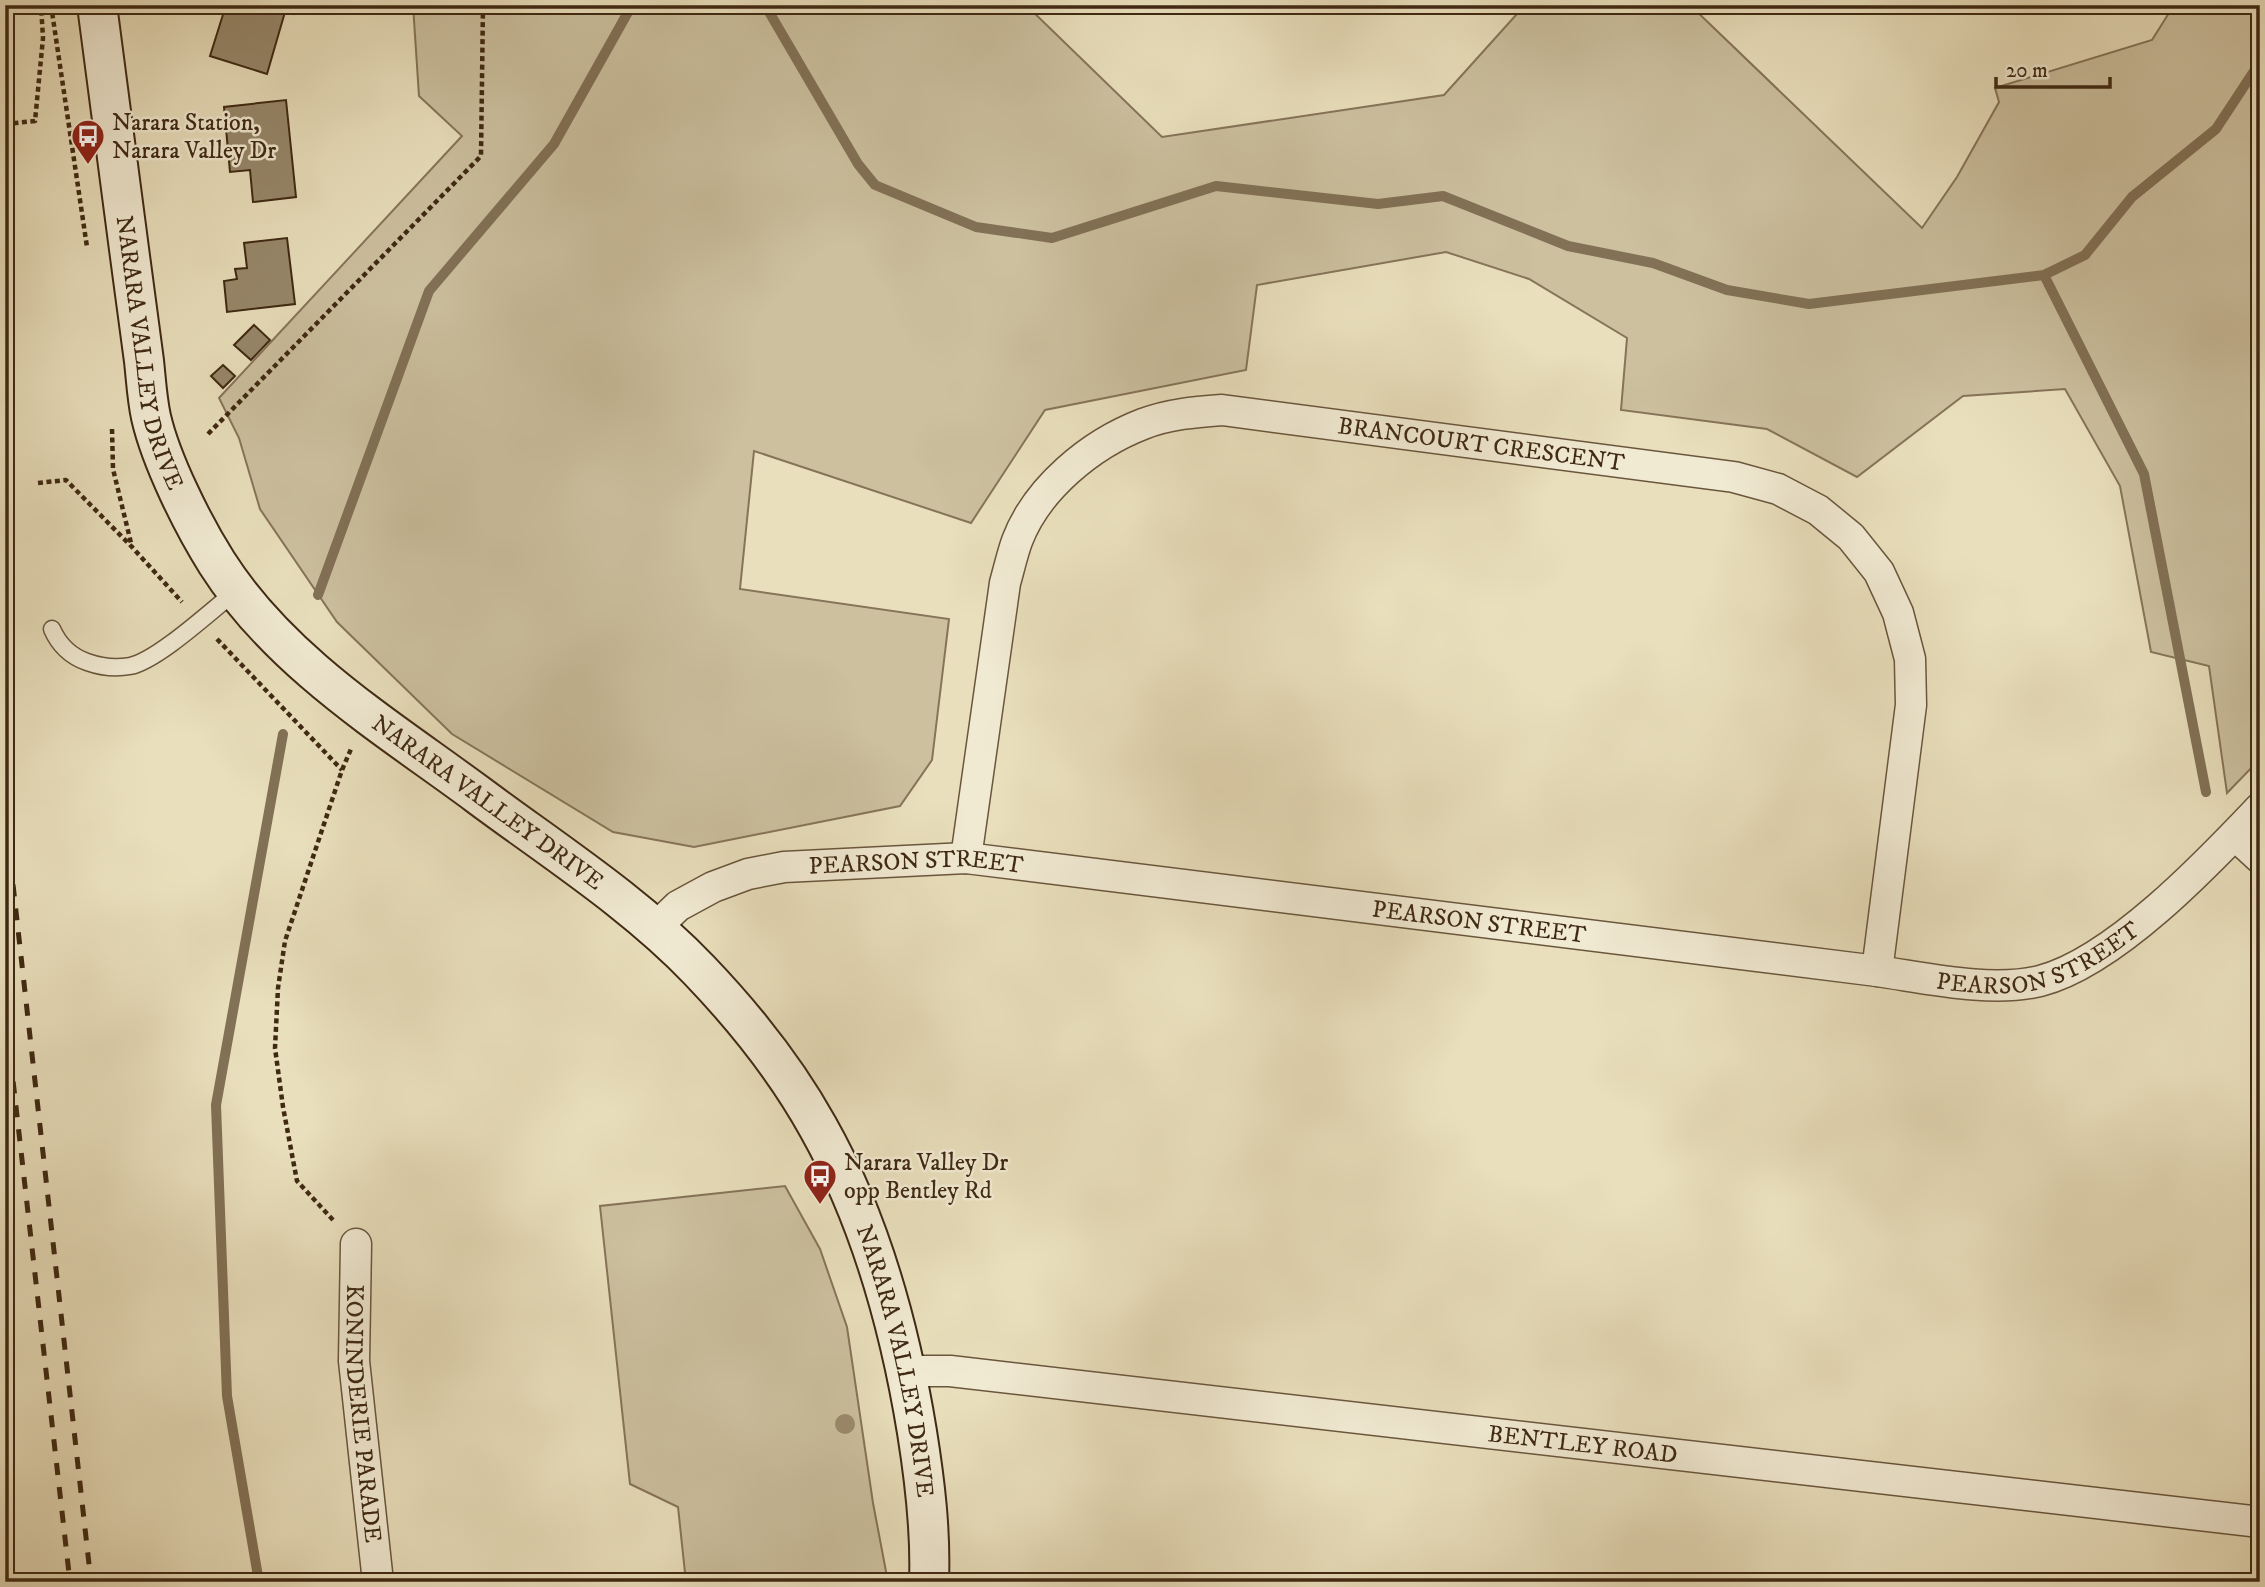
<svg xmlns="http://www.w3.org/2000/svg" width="2265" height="1587" font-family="'IM FELL DW Pica',serif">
	<rect width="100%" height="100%" fill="#e9dfbc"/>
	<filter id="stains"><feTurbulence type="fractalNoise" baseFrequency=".00286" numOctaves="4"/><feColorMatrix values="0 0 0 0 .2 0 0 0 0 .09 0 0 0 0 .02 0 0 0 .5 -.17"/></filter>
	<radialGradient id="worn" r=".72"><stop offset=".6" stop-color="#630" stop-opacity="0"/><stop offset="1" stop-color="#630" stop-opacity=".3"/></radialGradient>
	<path fill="#ccc09f" stroke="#867459" stroke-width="2" d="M413,5H1026L1162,137L1444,95L1525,5H1690L1922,228L1957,177L1999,102L1995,88L2152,40L2174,5H2260V759L2227,793L2209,666L2151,652L2120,486L2065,389L1963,396L1857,477L1767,429L1621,410L1627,338L1529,279L1446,252L1257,285L1246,370L1045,410L971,523L754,451L740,589L949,619L932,760L900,806L694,847L613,832L452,734L337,622L260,509L239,438L219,398L462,136L419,96Z
		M785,1186L820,1249L847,1327L873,1503L888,1582H686L678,1507L630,1484L600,1206Z"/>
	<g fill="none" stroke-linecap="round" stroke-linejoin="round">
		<path stroke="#827156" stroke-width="10" d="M765,5L858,164L875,185L976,227L1052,238L1216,186L1378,204L1443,196L1568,246L1653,263L1727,290L1809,304L2044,275L2085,255L2132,197L2216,129L2260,62
			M2044,275L2144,474L2206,792
			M318,595L429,291L554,144L632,5
			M259,1582L227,1396L216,1105L283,734"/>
	</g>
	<path fill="#97886b" stroke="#3f2913" stroke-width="2" d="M226,5H296L293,14L285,12L267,74L210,56Z
		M286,100L296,197L253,202L250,170L230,172L224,107Z
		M287,238L295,304L227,312L224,281L237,279L235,269L247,268L244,243Z
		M254,325L270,340L251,360L234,345Z
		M223,365L235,376L223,388L211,376Z"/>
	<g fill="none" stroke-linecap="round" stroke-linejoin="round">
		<defs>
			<path id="lane" d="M52,629C59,645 70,656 87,662C101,667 114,669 130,666C157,661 212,610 236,591"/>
			<g id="street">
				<path d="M2235,835L2260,858"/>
				<path id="s1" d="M966,858L1005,583C1009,569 1012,555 1017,541C1037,488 1091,444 1143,424C1169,414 1195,412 1222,410L1734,477L1778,489L1818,510L1851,537L1879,572L1898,613L1910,659L1911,705L1877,971"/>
				<path id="s2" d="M655,928L678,906L713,887L748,874L784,867L966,858L1877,971C1926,978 1991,993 2040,981C2114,962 2208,863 2260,808"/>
				<path id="s3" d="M356,1244L354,1361L378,1582"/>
				<path id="s4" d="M906,1371H950L2260,1522"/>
			</g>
			<g id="secondary">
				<path id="s5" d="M97,5C108,86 118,168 129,249C134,286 139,324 144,361C146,379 147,399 151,417C161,461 193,525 217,563C280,662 385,726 477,794C552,850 634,902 699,970C744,1017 787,1071 818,1127C870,1219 900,1328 917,1432C925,1482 931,1531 929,1582"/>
			</g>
		</defs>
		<use href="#lane" stroke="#6a563d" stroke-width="19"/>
		<use href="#street" stroke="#6a563d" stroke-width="33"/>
		<use href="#secondary" stroke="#3f2913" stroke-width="42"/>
		<path stroke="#3f2913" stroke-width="4.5" stroke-dasharray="5 3.5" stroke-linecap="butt" d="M51,5L87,247
			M5,124L35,121L43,38L41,5
			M112,429L113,469L132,547
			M208,434L481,156L483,5
			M38,483L66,480L132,547L182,602
			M217,639L342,770
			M333,1220L297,1181L283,1107L275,1048L278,988L285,941L342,770L351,749"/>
		<use href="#lane" stroke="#f1ead3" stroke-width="16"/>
		<use href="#street" stroke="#f1ead3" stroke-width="30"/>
		<use href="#secondary" stroke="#f1ead3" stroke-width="38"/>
		<path stroke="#3f2913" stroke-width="5" stroke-dasharray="12 12" stroke-linecap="butt" d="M5,813L91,1582
			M5,1010L70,1582"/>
	</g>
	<circle fill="#9b8b6e" cx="845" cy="1424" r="10"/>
	<defs>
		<symbol id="bus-pin" viewBox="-11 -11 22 30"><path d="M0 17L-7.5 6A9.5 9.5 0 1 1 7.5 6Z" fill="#8f2418" stroke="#f1ead3"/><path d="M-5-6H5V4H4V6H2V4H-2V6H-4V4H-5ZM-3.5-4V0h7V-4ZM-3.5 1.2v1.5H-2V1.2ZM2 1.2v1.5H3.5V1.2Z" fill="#fff"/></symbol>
	</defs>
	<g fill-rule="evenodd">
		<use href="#bus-pin" x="69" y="117" width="38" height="52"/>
		<use href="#bus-pin" x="801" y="1157" width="38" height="52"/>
	</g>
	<g text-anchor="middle" stroke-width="5" stroke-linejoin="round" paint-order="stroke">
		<g font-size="24" fill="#3f2913" stroke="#f1ead3" text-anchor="start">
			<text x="112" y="130">Narara Station,<tspan x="112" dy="28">Narara Valley Dr</tspan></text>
			<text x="844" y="1170">Narara Valley Dr<tspan x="844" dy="28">opp Bentley Rd</tspan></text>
		</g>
		<g font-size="24" fill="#3f2913" stroke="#f1ead3">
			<text dy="8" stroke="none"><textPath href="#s5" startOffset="352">NARARA VALLEY DRIVE</textPath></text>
			<text dy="8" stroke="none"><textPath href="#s1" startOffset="840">BRANCOURT CRESCENT</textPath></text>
			<text dy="8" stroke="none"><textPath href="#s5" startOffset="940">NARARA VALLEY DRIVE</textPath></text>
			<text dy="8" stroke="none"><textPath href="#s2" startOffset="278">PEARSON STREET</textPath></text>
			<text dy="8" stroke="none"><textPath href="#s2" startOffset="845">PEARSON STREET</textPath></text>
			<text dy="8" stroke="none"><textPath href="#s2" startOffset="1414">PEARSON STREET</textPath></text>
			<text dy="8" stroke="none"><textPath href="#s5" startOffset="1656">NARARA VALLEY DRIVE</textPath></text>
			<text dy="8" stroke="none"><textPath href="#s3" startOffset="170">KONINDERIE PARADE</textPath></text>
			<text dy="8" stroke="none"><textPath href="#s4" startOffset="681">BENTLEY ROAD</textPath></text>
		</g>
	</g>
	<rect width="2265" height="1587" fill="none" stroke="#e9dfbc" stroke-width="28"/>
	<rect x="7" y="7" width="2251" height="1573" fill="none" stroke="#3f2913" stroke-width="3.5"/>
	<rect x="14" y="14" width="2237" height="1559" fill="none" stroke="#3f2913" stroke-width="2"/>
	<path d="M1996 77v10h114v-10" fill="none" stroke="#3f2913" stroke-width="3.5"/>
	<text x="2006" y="77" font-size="21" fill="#3f2913" stroke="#f1ead3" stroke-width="5" paint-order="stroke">20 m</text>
	<rect width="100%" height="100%" filter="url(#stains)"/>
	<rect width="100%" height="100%" fill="url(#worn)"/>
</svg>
